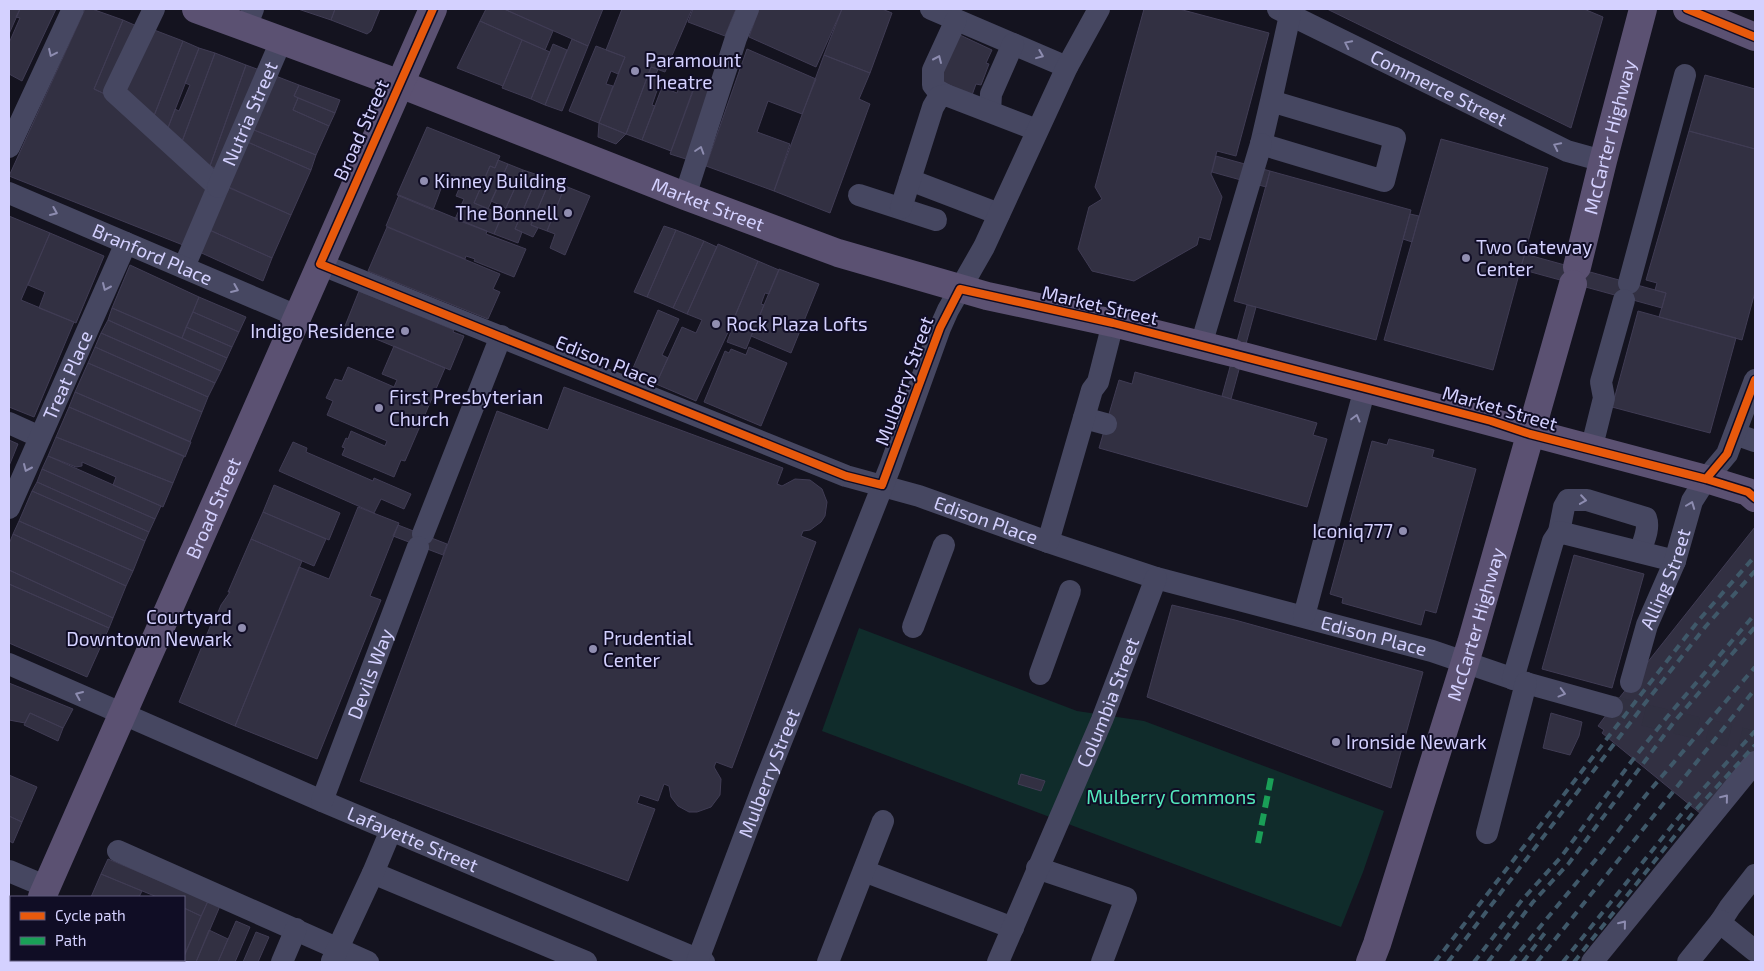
<svg xmlns="http://www.w3.org/2000/svg" width="1764" height="971" font-family="'Exo 2',sans-serif">
	<rect width="100%" height="100%" fill="#14131f"/>
	<path fill="#102c2b" d="M859,628L1077,711L1144,721L1384,811L1363,872L1341,927L822,731Z"/>
	<path fill="#323042" stroke="#403c54" d="M9,9H20L9,34Z
		M20,9H56L22,81L9,74V43L20,18L16,17Z
		M85,9H92L123,20L94,89L107,95L208,189L188,247L9,176Z
		M298,9H335L331,20Z
		M335,9H380L371,31L367,34L331,20Z
		M486,9H504L553,31L545,50L480,21Z
		M504,9H603L588,46Z
		M622,9H692L665,72L651,67L626,134L599,123L625,57L606,50Z
		M693,9H736L725,36L688,22Z
		M759,9H842L816,67L749,37Z
		M842,9H882L892,13L870,73L824,55Z
		M1144,9H1179L1269,33L1236,156L1217,151L1211,174L1222,197L1210,240L1199,237L1197,245L1134,281L1092,271L1078,249L1089,207L1102,199L1095,187Z
		M1327,9H1584L1603,17L1571,128Z
		M123,20L139,27L107,95L94,89Z
		M480,21L522,40L503,86L457,68Z
		M149,28L183,41L152,121L118,88Z
		M945,28L992,50L986,63L989,64L981,85L976,84L971,98L942,85L940,69Z
		M572,39L588,46L562,111L545,105Z
		M522,40L550,52L531,99L502,88Z
		M183,41L199,48L166,133L152,121Z
		M553,44L567,50L545,105L531,99Z
		M596,46L625,57L618,74L611,71L606,84L613,86L599,123L569,111Z
		M199,48L215,53L180,147L166,133L175,109L179,111L190,85L185,83Z
		M747,49L816,79L802,114L768,101L757,132L790,144L774,191L706,166Z
		M215,53L246,65L210,166L180,147Z
		M824,55L870,73L859,99L870,104L830,213L774,191Z
		M246,65L265,72L220,170L210,166Z
		M651,67L658,69L655,77L661,79L652,105L655,106L642,140L626,134Z
		M273,75L299,85L294,96L298,98L293,110L329,126L316,155L249,128Z
		M1705,75L1755,89V149L1689,131Z
		M682,79L695,84L671,151L642,140L662,87L677,93Z
		M299,85L340,100L335,113L294,96Z
		M695,86L711,92L689,160L670,154Z
		M298,98L335,113L329,126L293,110Z
		M599,123L626,134L616,144L598,137Z
		M427,127L500,156L495,168L490,166L474,203L502,214L494,234L455,219L464,199L456,196L461,184L445,178L433,210L397,195Z
		M249,128L316,155L311,170L243,140Z
		M1689,131L1755,149V292L1742,340L1659,317L1666,293L1655,290L1657,283L1646,280Z
		M1441,139L1548,168L1493,370L1384,340Z
		M243,140L311,170L291,215L222,184Z
		M1216,156L1270,171L1266,187L1212,172Z
		M498,160L508,164L488,209L474,203L490,166L495,168Z
		M508,164L523,170L506,208L491,201Z
		M523,170L538,175L515,229L522,232L518,243L494,234Z
		M1270,171L1411,210L1376,340L1234,301Z
		M538,175L550,180L531,225L538,228L533,237L515,229Z
		M550,180L565,186L547,231L531,225Z
		M225,186L291,215L272,258L205,228Z
		M565,186L590,196L565,255L550,248L555,234L547,231Z
		M399,195L487,231L486,234L526,249L514,277L474,261L475,259L466,256L465,259L386,226Z
		M1410,214L1419,216L1412,242L1403,239Z
		M9,216L50,233L21,300L74,322L34,417L9,407Z
		M664,226L676,230L647,297L634,292Z
		M387,227L500,274L493,289L500,292L488,319L368,271Z
		M205,228L272,258L263,281L195,250Z
		M676,230L704,241L673,308L647,297Z
		M50,233L104,256L76,323L39,308L45,292L28,285Z
		M704,241L717,247L687,314L673,308Z
		M718,244L758,261L730,328L696,401L656,384L682,327L696,333L702,320L687,314Z
		M1525,254L1666,293L1662,308L1520,269Z
		M758,261L779,270L769,294L765,293L761,304L764,305L746,349L727,342L732,329L730,328Z
		M130,265L199,297L182,338L112,308Z
		M779,269L819,284L791,353L751,336Z
		M359,291L454,330L453,332L464,336L450,370L345,326Z
		M199,297L246,317L239,332L193,312Z
		M1247,305L1256,307L1231,399L1222,396Z
		M112,308L227,358L221,371L108,320Z
		M658,310L679,319L662,355L668,358L656,384L630,375Z
		M1638,311L1736,338L1710,433L1612,407Z
		M193,312L239,332L232,347L186,327Z
		M108,320L221,371L215,383L101,333Z
		M186,327L232,347L227,358L182,338Z
		M101,333L215,383L208,397L95,347Z
		M394,346L445,368L405,461L401,460L394,477L342,455L345,448L342,447L346,438L348,439L351,431L385,446L387,441L327,415L333,401L326,398L335,379L342,381L348,367L394,387L397,380L382,374Z
		M95,347L208,397L202,412L88,363Z
		M749,347L787,363L761,426L704,402L725,351L729,353L731,349L746,355Z
		M88,363L202,412L190,442L75,392Z
		M1135,372L1317,423L1313,435L1327,439L1307,507L1099,448L1119,380L1132,384Z
		M564,387L783,468L777,484L782,486L795,479L810,480L822,489L827,502L825,516L821,522L810,530L803,531L801,536L816,542L732,768L716,762L714,767L721,779L720,795L711,807L697,812H689L678,806L671,797L669,786L664,784L658,801L640,795L637,803L655,809L628,881L360,781L497,411L548,430Z
		M75,392L191,442L185,457L69,407Z
		M69,407L184,456L173,483L56,437Z
		M56,437L173,483L163,507L113,485L116,477L82,462V466L76,467L48,456Z
		M1389,439L1434,450L1432,457L1476,469L1436,613L1425,610L1421,625L1342,603L1343,598L1330,594L1372,441L1387,445Z
		M9,440L18,444L9,466Z
		M293,442L307,448L306,452L373,481L374,478L411,494L404,509L381,499L374,513L279,471Z
		M48,456L161,506L155,519L42,469Z
		M42,469L155,519L149,532L37,482Z
		M37,482L149,532L145,541L32,491Z
		M274,485L340,513L329,540L263,512Z
		M32,491L145,541L133,571L19,521Z
		M358,507L399,523L370,596L381,600L317,759L235,726L299,567L329,579Z
		M263,512L326,539L314,566L251,539Z
		M19,521L133,571L126,586L13,534Z
		M398,525L447,544L443,555L393,536Z
		M1755,527V752L1701,814L1602,733L1604,730L1598,726L1612,707Z
		M13,534L126,586L113,618L9,570V544Z
		M251,539L302,561L235,726L179,702L212,622H214L221,605L230,592H228Z
		M1574,555L1644,574L1612,688L1542,669Z
		M9,570L113,618L109,628L9,584Z
		M9,584L109,628L87,677L9,643Z
		M1172,605L1235,620L1423,672L1391,788L1147,697Z
		M9,683L73,709L63,728L30,713L25,723L9,720Z
		M30,713L63,728L58,741L24,725Z
		M1551,713L1582,722L1579,736L1570,755L1543,748Z
		M1021,774L1045,781L1041,791L1018,784Z
		M9,775L37,787L22,822L9,816Z
		M1113,791L1127,796L1123,806L1109,801Z
		M9,816L22,822L13,843L9,841Z
		M108,859L208,901L201,916L184,908V897H157L101,874Z
		M101,874L142,891L139,897H91Z
		M208,901L220,906L196,962H188L182,960Z
		M184,908L201,916L184,957Z
		M236,921L250,927L235,962H218Z
		M209,930L228,939L218,962H196Z
		M256,932L269,937L258,962H243Z"/>
	<g fill="none" stroke-linecap="round" stroke-linejoin="round">
		<path stroke="#313041" stroke-width="22" stroke-dasharray="22 11" stroke-linecap="butt" d="M1612,707L1755,742"/>
		<g stroke="#464761" stroke-width="22">
			<path d="M154,9L114,92L218,187L184,267"/>
			<path d="M931,9L1067,67"/>
			<path id="s1" d="M1278,9L1567,151L1603,161"/>
			<path d="M246,27L253,9"/>
			<path d="M946,95L937,90L933,85V70L956,20"/>
			<path d="M1271,101L1261,144L1384,181L1395,138L1271,101L1290,15"/>
			<path d="M990,111L991,94L1013,44"/>
			<path d="M9,147L73,9"/>
			<path d="M910,180L999,214"/>
			<path id="s2" d="M218,187L281,41"/>
			<path id="s3" d="M9,193L297,316"/>
			<path d="M859,195L936,220"/>
			<path d="M685,196L736,38L748,9"/>
			<path d="M901,208L933,107L939,97L946,95L1037,130"/>
			<path id="s4" d="M320,264L846,476L919,496L1048,542L1156,578L1432,651L1526,683L1612,707"/>
			<path d="M1629,283L1685,75"/>
			<path d="M1201,345L1261,144"/>
			<path d="M1084,418L1106,424"/>
			<path d="M9,423L40,437"/>
			<path d="M1735,434L1755,441"/>
			<path d="M1591,450L1604,398L1601,382L1624,300"/>
			<path id="s5" d="M9,508L126,243"/>
			<path d="M1559,532L1564,507L1568,500H1587L1646,518C1650,529 1643,542 1640,552"/>
			<path d="M423,534L501,336"/>
			<path d="M1048,542L1092,390L1098,382L1113,323"/>
			<path d="M1304,616L1365,388"/>
			<path d="M913,627L944,545"/>
			<path id="s6" d="M9,664L322,801L704,962"/>
			<path d="M1040,674L1070,591"/>
			<path d="M1513,679L1553,541L1559,532L1675,561"/>
			<path id="s7" d="M1631,682L1647,625L1675,561L1692,501L1706,479L1727,454L1755,380"/>
			<path id="s8" d="M322,801L418,547"/>
			<path d="M1487,833L1526,683"/>
			<path d="M118,851L368,962"/>
			<path d="M1037,868L1126,898L1102,962"/>
			<path d="M9,871L47,887"/>
			<path d="M864,871L1013,928"/>
			<path d="M373,873L586,962"/>
			<path d="M1755,875L1730,907L1721,921L1724,926L1755,951"/>
			<path d="M129,960L135,962"/>
			<path d="M332,961L373,873L391,830"/>
			<path d="M282,962L296,929"/>
			<path id="s9" d="M697,962L765,782L890,467L940,328L948,310L984,247L1067,67L1099,9"/>
			<path d="M828,962L883,821"/>
			<path id="s10" d="M998,962L1102,720L1156,578"/>
			<path d="M1592,962L1755,762"/>
			<path d="M1688,962L1721,921"/>
		</g>
		<g stroke="#5b5172" stroke-width="28">
			<path id="s11" d="M196,9L400,84L685,196L838,253L987,296L1113,323L1233,353"/>
			<path d="M1687,9L1755,37"/>
			<path id="s12" d="M1577,267L1603,161L1643,9"/>
			<path d="M1243,356L1706,479L1748,492L1755,498"/>
			<path id="s13" d="M42,897L433,9"/>
			<path d="M13,962L14,960"/>
			<path id="s14" d="M1370,962L1377,944L1471,643L1573,284"/>
		</g>
		<path stroke="#3f5869" stroke-width="4" stroke-dasharray="8 6" stroke-linecap="butt" d="M1435,962L1639,697L1699,620L1755,556
			M1448,962L1646,702L1706,626L1755,571
			M1474,962L1522,900L1561,857L1631,762L1667,717L1755,614
			M1488,962L1533,902L1569,863L1674,722L1755,627
			M1511,962L1597,858L1646,795L1755,667
			M1523,962L1547,930
			M1537,962L1755,689
			M1563,962L1687,807L1755,731
			M1574,962L1693,813L1755,745"/>
		<path stroke="#1a9f57" stroke-width="6" stroke-dasharray="12 6" stroke-linecap="butt" d="M1258,843L1272,773"/>
		<defs>
			<path id="cycleway" d="M433,9L320,264L846,476L882,485L940,328L960,289L1113,323L1365,388L1491,421L1530,434L1706,479L1748,492L1755,498
				M1687,9L1755,37
				M1706,479L1727,454L1755,380"/>
		</defs>
		<use href="#cycleway" stroke="#100d25" stroke-width="11"/>
		<use href="#cycleway" stroke="#e8590c" stroke-width="8"/>
	</g>
	<defs><path id="oneway-chevron" d="M-2-3.5L2.5 0L-2 3.5" fill="none" stroke-width="1.6" stroke-linecap="round" stroke-linejoin="round" transform="scale(1.25)"/></defs>
	<g stroke="#8d8cb0">
		<use href="#oneway-chevron" transform="translate(1348 44) rotate(-154)"/>
		<use href="#oneway-chevron" transform="translate(52 53) rotate(115)"/>
		<use href="#oneway-chevron" transform="translate(1040 55) rotate(22)"/>
		<use href="#oneway-chevron" transform="translate(938 59) rotate(-66)"/>
		<use href="#oneway-chevron" transform="translate(1557 146) rotate(-154)"/>
		<use href="#oneway-chevron" transform="translate(700 150) rotate(-72)"/>
		<use href="#oneway-chevron" transform="translate(54 212) rotate(23)"/>
		<use href="#oneway-chevron" transform="translate(106 287) rotate(114)"/>
		<use href="#oneway-chevron" transform="translate(235 289) rotate(23)"/>
		<use href="#oneway-chevron" transform="translate(1356 418) rotate(-75)"/>
		<use href="#oneway-chevron" transform="translate(27 468) rotate(114)"/>
		<use href="#oneway-chevron" transform="translate(1583 500) rotate(8)"/>
		<use href="#oneway-chevron" transform="translate(1691 505) rotate(-69)"/>
		<use href="#oneway-chevron" transform="translate(1562 693) rotate(15)"/>
		<use href="#oneway-chevron" transform="translate(79 695) rotate(-157)"/>
		<use href="#oneway-chevron" transform="translate(1725 798) rotate(-51)"/>
		<use href="#oneway-chevron" transform="translate(1623 924) rotate(-51)"/>
	</g>
	<g fill="#918eb1" stroke="#100d25" stroke-width="2">
		<circle cx="635" cy="71" r="5"/>
		<circle cx="424" cy="181" r="5"/>
		<circle cx="568" cy="213" r="5"/>
		<circle cx="1466" cy="258" r="5"/>
		<circle cx="716" cy="324" r="5"/>
		<circle cx="405" cy="331" r="5"/>
		<circle cx="379" cy="408" r="5"/>
		<circle cx="1403" cy="531" r="5"/>
		<circle cx="242" cy="628" r="5"/>
		<circle cx="593" cy="649" r="5"/>
		<circle cx="1336" cy="742" r="5"/>
	</g>
	<g text-anchor="middle" stroke-width="4" stroke-linejoin="round" paint-order="stroke">
		<g font-size="19" fill="#d4d1ff" stroke="#100d25" text-anchor="start">
			<text x="645" y="67">Paramount<tspan x="645" dy="22">Theatre</tspan></text>
			<text x="434" y="188">Kinney Building</text>
			<text x="558" y="220" text-anchor="end">The Bonnell</text>
			<text x="1476" y="254">Two Gateway<tspan x="1476" dy="22">Center</tspan></text>
			<text x="726" y="331">Rock Plaza Lofts</text>
			<text x="395" y="338" text-anchor="end">Indigo Residence</text>
			<text x="389" y="404">First Presbyterian<tspan x="389" dy="22">Church</tspan></text>
			<text x="1393" y="538" text-anchor="end">Iconiq777</text>
			<text x="232" y="624" text-anchor="end">Courtyard<tspan x="232" dy="22">Downtown Newark</tspan></text>
			<text x="603" y="645">Prudential<tspan x="603" dy="22">Center</tspan></text>
			<text x="1346" y="749">Ironside Newark</text>
		</g>
		<g font-size="19" fill="#d4d1ff" stroke="#100d25">
			<text dy="7" stroke="none"><textPath href="#s1" startOffset="179">Commerce Street</textPath></text>
			<text dy="7" stroke="none"><textPath href="#s2" startOffset="80">Nutria Street</textPath></text>
			<text transform="translate(361 130) rotate(-66)" y="7">Broad Street</text>
			<text dy="7" stroke="none"><textPath href="#s12" startOffset="134">McCarter Highway</textPath></text>
			<text dy="7" stroke="none"><textPath href="#s11" startOffset="548">Market Street</textPath></text>
			<text dy="7" stroke="none"><textPath href="#s3" startOffset="156">Branford Place</textPath></text>
			<text transform="translate(1100 305) rotate(13)" y="7">Market Street</text>
			<text transform="translate(607 361) rotate(22)" y="7">Edison Place</text>
			<text dy="7" stroke="none"><textPath href="#s5" startOffset="145">Treat Place</textPath></text>
			<text transform="translate(904 381) rotate(-70)" y="7">Mulberry Street</text>
			<text transform="translate(1500 408) rotate(16)" y="7">Market Street</text>
			<text dy="7" stroke="none"><textPath href="#s13" startOffset="425">Broad Street</textPath></text>
			<text dy="7" stroke="none"><textPath href="#s4" startOffset="714">Edison Place</textPath></text>
			<text dy="7" stroke="none"><textPath href="#s7" startOffset="109">Alling Street</textPath></text>
			<text dy="7" stroke="none"><textPath href="#s14" startOffset="354">McCarter Highway</textPath></text>
			<text dy="7" stroke="none"><textPath href="#s4" startOffset="1119">Edison Place</textPath></text>
			<text dy="7" stroke="none"><textPath href="#s8" startOffset="136">Devils Way</textPath></text>
			<text dy="7" stroke="none"><textPath href="#s10" startOffset="282">Columbia Street</textPath></text>
			<text dy="7" stroke="none"><textPath href="#s9" startOffset="202">Mulberry Street</textPath></text>
			<text dy="7" stroke="none"><textPath href="#s6" startOffset="440">Lafayette Street</textPath></text>
		</g>
		<g font-size="19" fill="#53e9bc" stroke="#100d25">
			<text x="1171" y="804">Mulberry Commons</text>
		</g>
	</g>
	<rect width="1764" height="971" fill="none" stroke="#d4d1ff" stroke-width="20"/>
	<rect x="10" y="896" width="175" height="65" fill="#100d25" stroke="#5e5b7c"/>
	<rect x="20" y="912" width="25" height="8" fill="#e8590c" stroke="#5e5b7c"/>
	<text x="55" y="921" font-size="15" fill="#d4d1ff">Cycle path</text>
	<rect x="20" y="937" width="25" height="8" fill="#1a9f57" stroke="#5e5b7c"/>
	<text x="55" y="946" font-size="15" fill="#d4d1ff">Path</text>
</svg>
